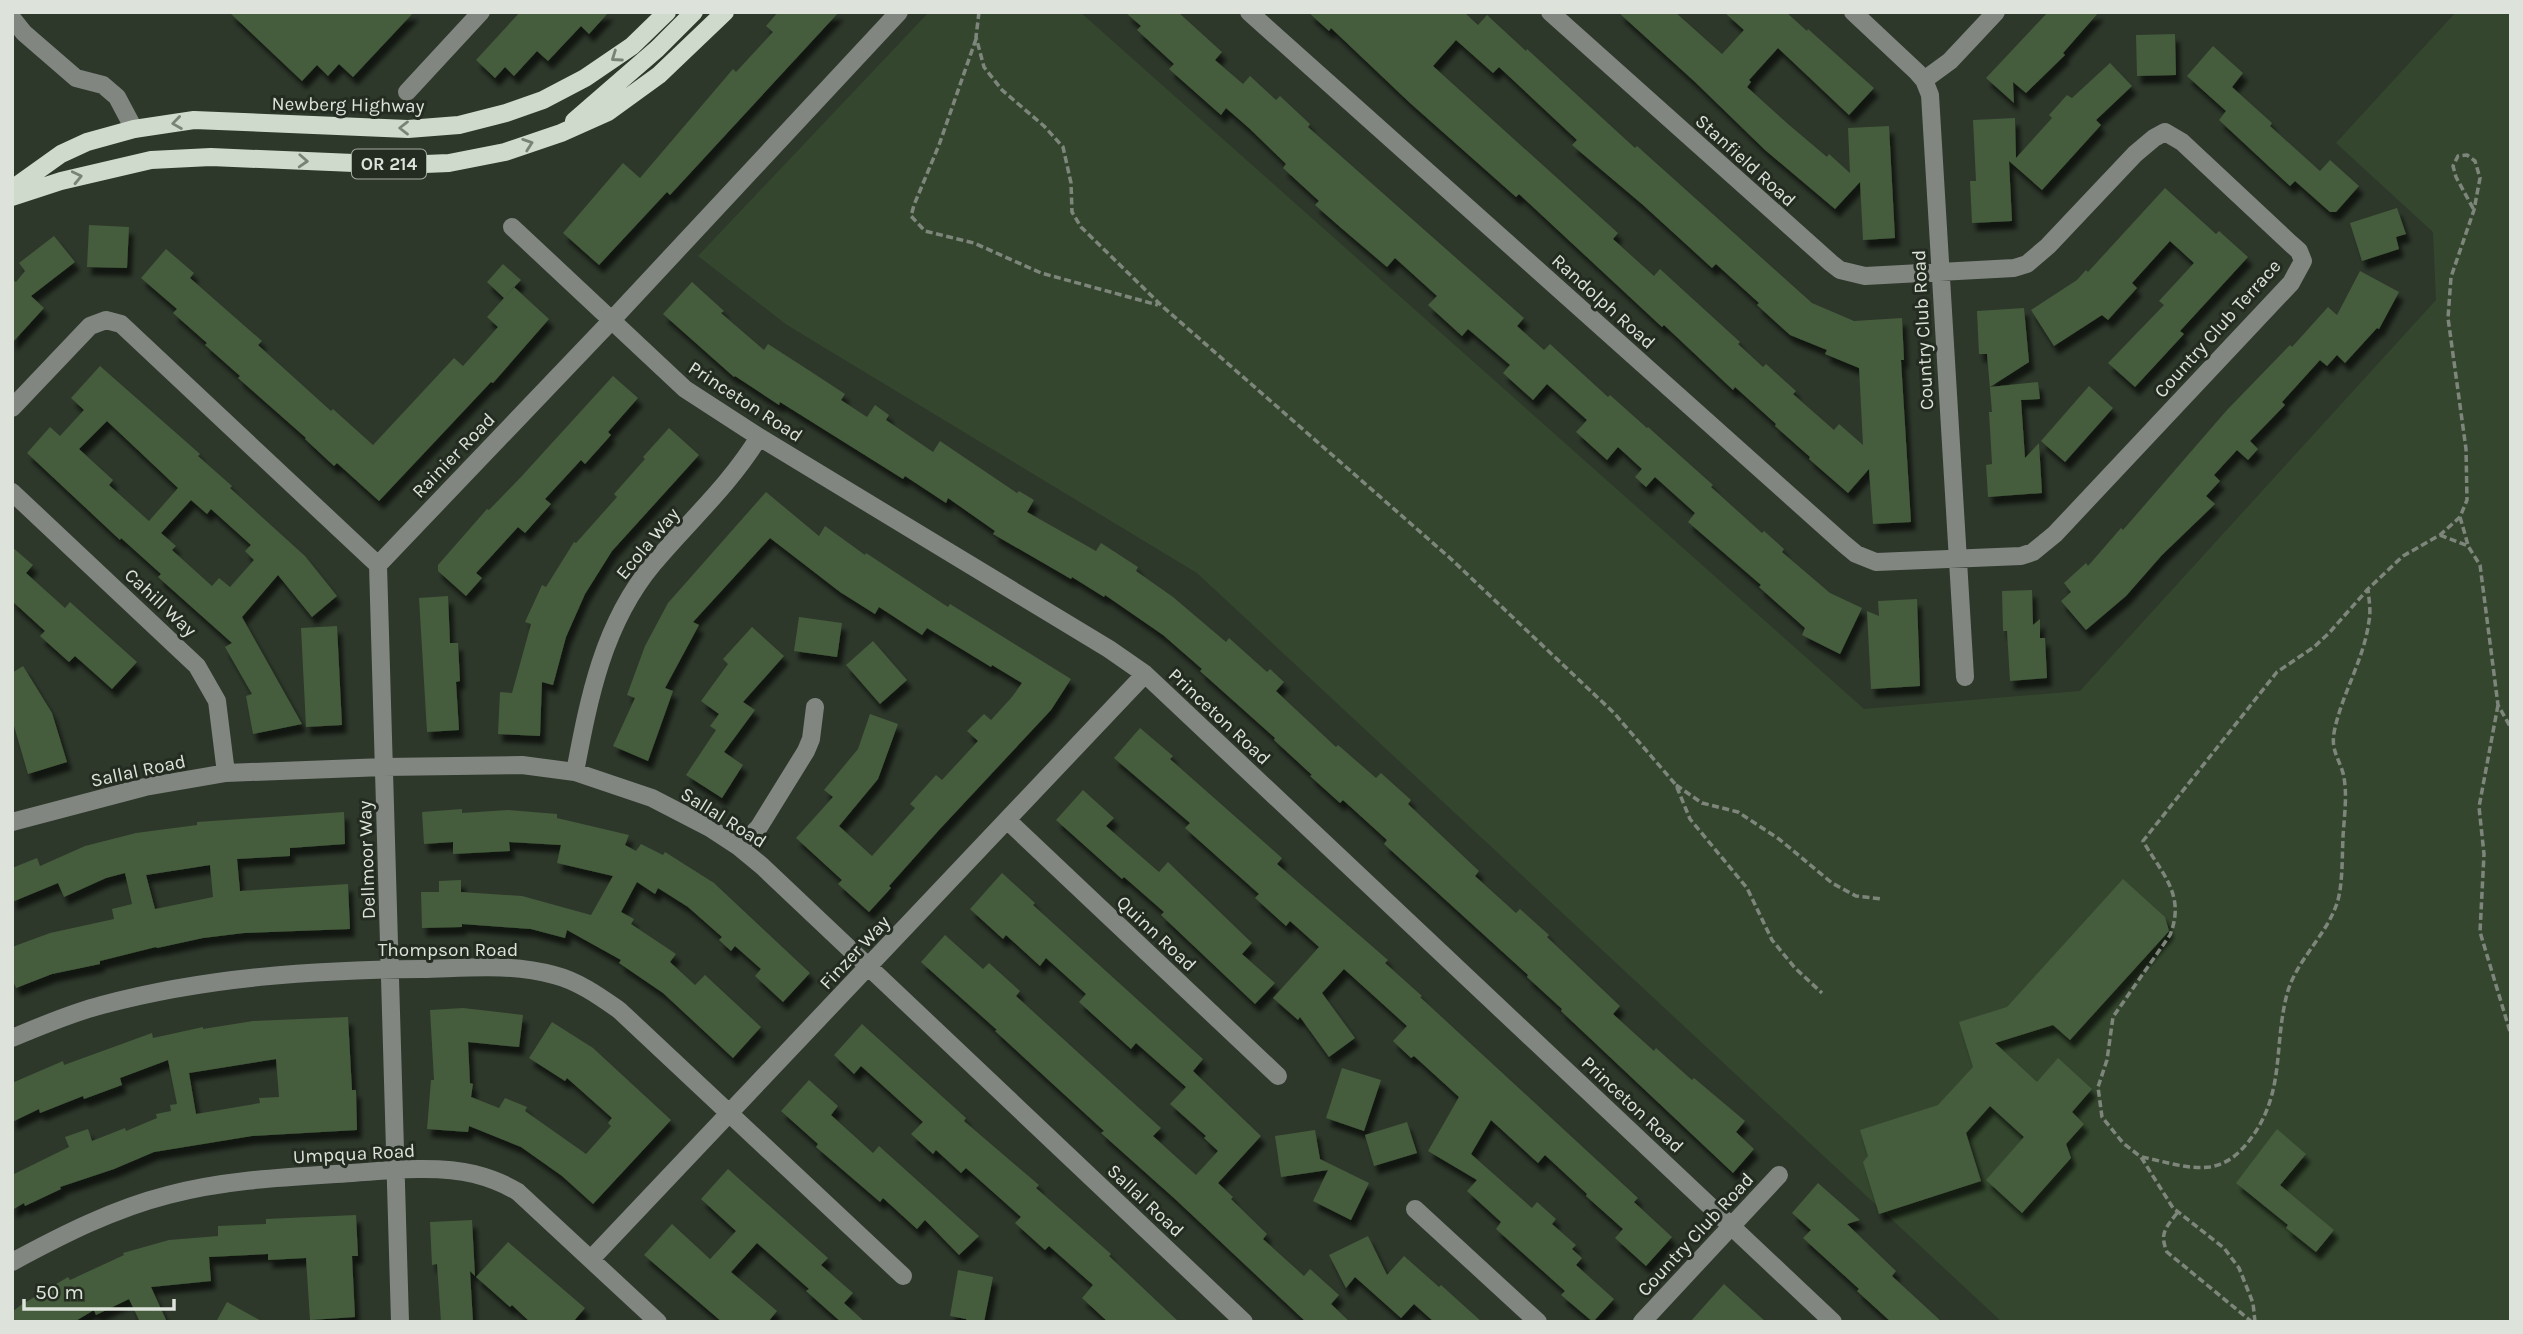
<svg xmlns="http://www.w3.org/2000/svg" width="2523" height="1334" font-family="Karla,sans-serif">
	<defs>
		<filter id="shadow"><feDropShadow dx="4.5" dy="8" stdDeviation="2" flood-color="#0009"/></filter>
	</defs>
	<rect width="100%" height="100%" fill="#2d372a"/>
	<path fill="#34472e" d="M929,12H1080L1864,709L2080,691L2436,300L2433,232L2336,143L2456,12H2511V1322H2002L1197,573L787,325L698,256Z"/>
	<path fill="#455c3d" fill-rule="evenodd" filter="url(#shadow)" d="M229,12H414L353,77L339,64L328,76L317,65L302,81Z
		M520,12H609L589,34L581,26L548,61L537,51L514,76L505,67L495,78L476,60Z
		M778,12H839L670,195L667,192L599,265L563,233L623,163L640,178L733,69L736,72L773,32L766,26Z
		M1125,12H1178L1222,52L1215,60L1243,84L1250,76L1276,100L1280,96L1310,124L1308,127L1524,318L1517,326L1544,350L1550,344L1608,397L1610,395L1647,428L1648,427L1713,485L1711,487L1762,533L1764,531L1784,549L1782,552L1830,593L1862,608L1840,654L1802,635L1805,628L1759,587L1761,585L1688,522L1695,513L1655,477L1646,487L1635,477L1642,469L1618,447L1607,460L1576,432L1587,420L1547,384L1533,400L1503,373L1510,365L1468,329L1462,336L1428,305L1437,296L1395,258L1387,267L1340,227L1315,205L1319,201L1283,168L1286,164L1250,129L1226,108L1221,115L1169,69L1174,64L1137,30L1141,26Z
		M1308,12H1464L1478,25L1487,15L1526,51L1527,49L1635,148L1637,146L1812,303L1854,321L1902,318L1904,360H1901L1911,522L1873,524L1869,469L1848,493L1809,459L1810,457L1775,426L1776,424L1735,387L1733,390L1664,325L1662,327L1519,194L1516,197L1410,103L1331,28L1329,31ZM1456,40L1493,73L1499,67L1577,140L1572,145L1643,205L1712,268L1716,264L1759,303L1757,305L1790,335L1827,350L1825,354L1859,368L1863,445L1839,424L1834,430L1793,394L1796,391L1766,364L1763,367L1738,344L1740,342L1660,269L1654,276L1613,239L1618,233L1433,66Z
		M1618,12H1675L1722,54L1744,30L1724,12H1786L1807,31L1808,29L1874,88L1849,115L1778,48L1749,80L1751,82L1747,87L1788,124L1827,157L1829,154L1850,173L1848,128L1889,126L1895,238L1863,240L1860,182L1835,209L1765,150L1695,82Z
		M2048,12H2099L2063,53L2065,55L2026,93L2013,82L2014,103L1986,78Z
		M2175,34L2176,75L2137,76L2136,35Z
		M2213,46L2243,73L2232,87L2272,123L2270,126L2320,171L2330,160L2359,186L2336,212H2330L2295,181L2290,186L2219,120L2226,111L2187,76Z
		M2110,63L2132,86L2096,120L2101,125L2042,190L2009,161L2012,221L1972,223L1970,181H1976L1973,120L2015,118L2016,158L2052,118L2049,115L2067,95L2072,98Z
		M2165,188L2216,234L2219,231L2248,257L2180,331L2184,334L2135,387L2108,363L2164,305L2159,301L2194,263L2170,241L2132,283L2137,288L2108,320L2102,315L2054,346L2031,310L2077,280L2086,270L2088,272Z
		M2397,208L2406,234L2396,237L2399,249L2362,261L2350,223Z
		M89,225L129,227L127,268L87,267Z
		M54,236L75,262L31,296L44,308L12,343V279L16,282L25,271L19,263Z
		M166,249L194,273L190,278L262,341L258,345L331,411L333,409L373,445L454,358L463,366L498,327L487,317L514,287L549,319L493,383L491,382L379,501L337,463L334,466L305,439L306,438L238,378L240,376L205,345L207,343L173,313L177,309L141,278Z
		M503,264L521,280L504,298L487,282Z
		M2360,271L2399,292L2379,329L2377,328L2345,363L2337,355L2327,366L2320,360L2282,402L2285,405L2250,441L2258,449L2248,460L2237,450L2214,475L2220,481L2206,496L2215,504L2162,555L2126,596L2086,630L2061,601L2071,592L2064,583L2086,563L2088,566L2121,528L2123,530L2227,410L2290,345L2292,347L2328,307L2337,315Z
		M692,282L724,311L721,313L764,350L768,344L813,373L845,394L841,400L867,417L875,405L889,415L886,420L933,452L940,441L1017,493L1019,491L1034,500L1027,512L1096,551L1101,543L1138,567L1136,571L1173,597L1226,642L1229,638L1267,672L1270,669L1284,682L1276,691L1336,747L1338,745L1376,778L1381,773L1411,800L1408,804L1479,871L1475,876L1516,913L1520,909L1549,935L1547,937L1620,1006L1613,1014L1654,1051L1656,1048L1692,1080L1694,1078L1745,1121L1736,1132L1754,1149L1733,1173L1561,1011L1562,1009L1527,977L1528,975L1384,844L1387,840L1343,800L1340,803L1310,776L1312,775L1274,740L1275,738L1200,671L1202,669L1163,635L1105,595L1104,597L1072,577L1071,579L993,534L995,531L948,498L946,503L905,476L903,479L780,402L779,405L735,376L734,377L663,314Z
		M2024,308L2029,362L1990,387L2038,382L2040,399L2021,400L2025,458L2039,443L2042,493L1988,497L1986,465L1992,464L1989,412H1992L1987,354H1979L1977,311Z
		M100,366L200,454L198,456L232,486L230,488L305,556L337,596L312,617L278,575L242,617L302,724L253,734L246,696L252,694L225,647L232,643L158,577L161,574L121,538L120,540L27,453L50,427L60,436L84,410L71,398ZM107,421L178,488L149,521L109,485L113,480L79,449ZM191,500L207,514L211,509L251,545L245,551L254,560L230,587L219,578L212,586L172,550L176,546L161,533Z
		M613,376L638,398L608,432L611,435L585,464L581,460L545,499L551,504L525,533L518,527L476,573L482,578L466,596L438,571V565L487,509L489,510L521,477Z
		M2089,386L2113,408L2065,462L2041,441Z
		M669,428L699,455L612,551L585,594L566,637L553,685L542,682L540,736L498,734L500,692L512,693L531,624L525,622L542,585L546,587L574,542L576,543L617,497L614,494L645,459L643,457Z
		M766,492L819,536L825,526L865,555L866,553L948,607L950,604L1071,679L1051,710L939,830L889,886L891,888L869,912L838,884L842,880L796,838L833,797L824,790L858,749L870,714L898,724L878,779L839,826L872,856L915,808L910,804L936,775L942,780L978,741L967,731L984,714L991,720L1012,697L1022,683L992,665L991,667L927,628L922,635L879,607L875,614L840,592L770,538L693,622L699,625L665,688L673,691L648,761L613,746L635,698L627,695L645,646L668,603Z
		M12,547L33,565L26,573L65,608L70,602L137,662L112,689L75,656L69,662L40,636L45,631L12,601Z
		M2032,590L2033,625L2040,619V638H2045L2047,678L2010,681L2007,631H2003L2002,591Z
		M448,596L450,643H458L460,681L456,682L459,730L427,732L419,598Z
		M1917,599L1920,686L1871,689L1867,611L1879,616L1878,601Z
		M799,617L842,623L837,657L794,651Z
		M337,626L342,725L306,727L301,628Z
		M752,627L784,656L743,702L755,710L724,752L743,765L722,798L686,775L716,730L710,726L719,714L701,701L728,664L723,659Z
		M873,641L907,680L880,704L846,665Z
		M23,666L52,713L67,762L28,774L12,719V673Z
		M1140,728L1173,756L1170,759L1282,858L1277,864L1388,960L1385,963L1422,996L1420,997L1638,1198L1634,1202L1672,1237L1646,1266L1615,1238L1623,1229L1586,1196L1587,1194L1545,1155L1538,1163L1491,1120L1471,1154L1532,1208L1537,1202L1556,1219L1552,1224L1576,1245L1572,1249L1582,1258L1576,1265L1614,1299L1593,1322L1561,1295L1565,1291L1496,1229L1501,1222L1467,1191L1477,1180L1428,1151L1459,1097L1414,1056L1411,1058L1393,1041L1407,1026L1344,969L1322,993L1355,1038L1329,1057L1300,1017L1298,1020L1273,998L1319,947L1290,921L1286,926L1255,898L1259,894L1185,828L1190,823L1114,758Z
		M1083,790L1114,818L1106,826L1159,872L1168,862L1252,943L1242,954L1275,983L1255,1004L1161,915L1164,912L1124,877L1122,879L1056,820Z
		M462,809V813L508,810L557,814V818L629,835L625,845L636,851L641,844L663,855L665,852L714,883L810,973L783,1002L755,976L761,969L735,946L731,951L719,940L722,937L688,907L658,888L655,894L637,882L621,912L634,919L631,924L676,954L670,962L695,985L705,975L761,1027L733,1058L663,993L619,963L621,960L567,930L565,938L531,929L462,924V927L422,928L421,892H439V881L461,880V892L522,896L591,915L613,876L557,863L561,845L509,842L510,851L453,854V842L424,844L422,812Z
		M344,812L345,844L290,848V856L237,859L240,891L348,884L350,929L244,933L203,938L157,948L156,947L100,961V964L52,974L16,988L12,978V947L50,933L114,919L112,909L132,904L125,873L106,878L64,897L58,883L12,902V868L37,858L40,866L85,846L136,833L197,825V822ZM210,865L213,897L155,909L146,875Z
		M1002,873L1035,903L1033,905L1203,1059L1193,1071L1261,1136L1218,1183L1233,1197L1231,1199L1267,1234L1263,1239L1304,1276L1310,1269L1339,1295L1331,1304L1350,1322H1306L1175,1199L1101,1133L1104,1131L995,1031L997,1030L921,962L945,935L983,969L989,963L1020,991L1016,996L1161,1128L1153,1136L1196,1175L1218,1151L1204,1138L1206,1136L1170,1104L1186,1087L1136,1043L1131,1049L1079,1002L1086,994L1046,958L1040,966L1006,935L1003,939L970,909Z
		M2123,879L2165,917L2169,931L2070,1040L2053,1025L1995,1043L2037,1082L2058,1058L2092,1089L2072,1112L2084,1124L2066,1144L2071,1158L2022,1213L1986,1180L2024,1137L1990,1106L1966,1133L1981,1181L1879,1214L1863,1162L1868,1156L1860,1130L1938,1105L1973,1067L1959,1022L2007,1007Z
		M463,1008L523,1015L519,1047L468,1042L470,1083L473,1084L471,1097L499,1108L505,1098L527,1107L525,1111L586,1154L611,1126L608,1123L612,1118L567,1078L565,1081L529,1058L552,1022L593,1048L671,1120L593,1204L562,1176L521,1147L469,1126L468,1132L427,1129L431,1080H434L430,1010Z
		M348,1017L352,1090H356L357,1130L252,1136L154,1152L114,1169L60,1187L61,1189L25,1206L24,1203L12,1210V1175L69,1147L65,1137L88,1129L92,1141L125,1128L126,1131L157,1118L156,1114L171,1111L170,1105L177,1104L168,1060L120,1078L122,1085L84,1099L83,1096L40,1113L39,1109L12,1122V1083L63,1061L64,1065L152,1033L153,1038L203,1027V1029L253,1021ZM276,1059L279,1097L259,1098L260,1103L196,1114L189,1073Z
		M862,1024L966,1118L964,1121L1039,1185L1036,1188L1111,1254L1109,1256L1179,1322H1108L1082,1298L1093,1285L1049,1246L1045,1250L1015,1223L1021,1217L966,1168L961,1173L936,1150L933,1154L911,1134L923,1122L861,1066L854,1074L834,1055Z
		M1342,1068L1381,1080L1364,1131L1326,1118Z
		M809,1080L838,1106L831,1115L873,1153L879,1146L979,1236L959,1255L925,1220L917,1229L883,1198L880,1202L816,1147L818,1144L781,1111Z
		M1407,1122L1417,1153L1374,1166L1365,1135Z
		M2277,1129L2306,1154L2280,1185L2334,1230L2316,1252L2286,1228L2288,1225L2236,1183Z
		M1315,1130L1320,1159L1369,1183L1351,1220L1313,1201L1328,1170L1281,1177L1275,1136Z
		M728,1169L828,1258L821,1265L853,1293L844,1303L865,1322H841L806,1291L809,1289L757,1243L731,1272L777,1311L768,1322H722L644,1255L672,1224L710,1259L713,1256L736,1231L701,1199Z
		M1818,1183L1860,1220L1847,1224L1896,1271L1892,1276L1942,1322H1891L1857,1291L1859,1289L1803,1238L1811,1230L1792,1213Z
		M356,1215L358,1256H352L355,1317L310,1320L306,1258L268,1260V1254L209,1257L211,1281L151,1287L167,1322H140L129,1299L96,1315L94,1310L74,1322H12V1312L21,1305L68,1277L70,1280L124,1255L123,1253L169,1240L218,1236V1226L266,1224V1219Z
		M472,1220L475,1276L470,1271L473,1322H441L437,1264L432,1265L430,1222Z
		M1368,1236L1387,1275L1404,1256L1439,1287L1441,1285L1482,1322H1434L1414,1304L1401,1318L1355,1277L1346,1288L1329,1255Z
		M508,1242L585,1308L573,1322H530L512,1305L510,1307L476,1277Z
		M958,1270L993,1277L984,1322H967L966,1319L950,1316Z
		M1724,1284L1766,1322H1690Z
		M227,1302L263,1322H216Z"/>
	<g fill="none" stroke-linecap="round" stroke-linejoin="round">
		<path stroke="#7e867c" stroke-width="3.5" stroke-dasharray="7 3.5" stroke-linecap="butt" d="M979,12L976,37L984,67L1002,90L1044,126L1063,147L1071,183L1072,212L1081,227L1162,306L1450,558L1614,713L1676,785L1690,819L1747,888L1772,940L1795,968L1822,993
			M976,39L939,145L914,205L911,216L925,231L974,243L1041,273L1158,305
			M2460,517L2468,545
			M2440,535L2468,546L2480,565L2498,705L2511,728
			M2498,705L2479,807L2484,854L2480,932L2511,1035
			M1676,785L1702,803L1738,812L1779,839L1832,883L1856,896L1882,899
			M2142,1157C2163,1161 2188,1170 2210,1167C2227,1164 2239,1154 2249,1141C2286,1093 2273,1048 2287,994C2296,961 2324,938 2336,906C2343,889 2342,856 2343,837C2344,818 2348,793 2343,773C2339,759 2331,750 2334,733C2341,695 2364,660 2369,621C2371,611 2369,600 2368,589
			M2177,1213C2166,1228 2159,1233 2167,1252L2252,1322
			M2255,1322L2253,1303L2239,1268L2224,1248L2173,1208L2141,1157L2123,1143L2102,1117L2098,1087L2107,1060L2113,1017L2170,935C2186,895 2162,874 2143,841L2277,672L2314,647L2329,633L2368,589L2403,556L2440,535L2460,517L2467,500L2466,449L2448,318L2451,277L2474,210L2480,178L2475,161L2467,155L2458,156L2453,166L2456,177L2474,210"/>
		<path stroke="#818680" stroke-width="18" d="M1249,12L1844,544L1856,554L1876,562L2021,556L2033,552L2055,534L2291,283L2303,261L2299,251L2290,243L2182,142L2165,132L2154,138L2135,154L2048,246L2027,264L2014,268L1865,276L1840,270L1831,263L1550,12
			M1853,12L1917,72L1924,80L1930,95L1965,677
			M12,18L24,33L76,78L103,85L117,97L134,129
			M1924,80L1950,61L1996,12
			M407,92L481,12
			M512,227L685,389L759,437L1109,649L1145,674L1833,1322
			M12,408L90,326L106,320L121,324L378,565
			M12,492L197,666L217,701L226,773
			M378,565L611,321L899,12
			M378,565L400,1322
			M575,772C589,698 603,624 653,564C689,521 729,486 759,437
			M1007,820L1278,1076
			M12,822L145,787L226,773L384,767L522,765L575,772L652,798L710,828L739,847L762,866L1244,1322
			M739,847L759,827L806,751L811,739L815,707
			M12,1038C41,1026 71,1013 102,1005C206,977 314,970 422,969C466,968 511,963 554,975C578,981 599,996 619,1010L903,1276
			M1415,1209L1538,1322
			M592,1258L1145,674
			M12,1262C62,1235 113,1209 168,1195C228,1179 291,1177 352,1173C389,1170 439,1165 474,1174C490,1178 505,1184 518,1192L658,1322
			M1642,1322L1779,1175"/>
		<path stroke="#cfd9cc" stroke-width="18" d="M574,121L657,49L694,12
			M12,189L61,154L87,142L134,129L194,120L408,129L459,125L506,113L543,100L585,78L632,46L667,12
			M12,197L61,181L151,160L211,157L401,165L449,163L505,152L561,133L608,112L659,75L725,12"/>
	</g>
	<defs><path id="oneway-chevron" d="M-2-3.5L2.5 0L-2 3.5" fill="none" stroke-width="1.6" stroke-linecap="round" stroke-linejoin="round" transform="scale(1.75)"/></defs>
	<g stroke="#7a8276">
		<use href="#oneway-chevron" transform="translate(616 57) rotate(145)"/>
		<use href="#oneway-chevron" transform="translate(177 123) rotate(172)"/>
		<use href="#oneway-chevron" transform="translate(404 128) rotate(-180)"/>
		<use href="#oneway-chevron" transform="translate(528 144) rotate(-19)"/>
		<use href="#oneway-chevron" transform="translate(303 161) rotate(3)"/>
		<use href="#oneway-chevron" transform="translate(77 177) rotate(-13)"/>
	</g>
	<g text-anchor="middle" stroke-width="6" stroke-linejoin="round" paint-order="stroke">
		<rect fill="#242c21" stroke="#a6aca3" stroke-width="2" x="352" y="149.5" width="74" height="29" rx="5"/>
		<g font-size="18" font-weight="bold" fill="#dde3db">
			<text x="389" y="170">OR 214</text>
		</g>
		<g font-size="19" fill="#dde3db" stroke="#242c21">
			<text transform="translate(348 104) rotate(1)" y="7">Newberg Highway</text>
			<text transform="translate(1746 160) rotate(42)" y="7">Stanfield Road</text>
			<text transform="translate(1604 301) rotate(42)" y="7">Randolph Road</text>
			<text transform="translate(2217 328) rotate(-48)" y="7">Country Club Terrace</text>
			<text transform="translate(1922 330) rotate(-93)" y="7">Country Club Road</text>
			<text transform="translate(746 401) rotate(33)" y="7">Princeton Road</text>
			<text transform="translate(453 455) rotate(-46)" y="7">Rainier Road</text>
			<text transform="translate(647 543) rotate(-50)" y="7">Ecola Way</text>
			<text transform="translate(161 602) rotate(43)" y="7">Cahill Way</text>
			<text transform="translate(1220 716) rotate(43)" y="7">Princeton Road</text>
			<text transform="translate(138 770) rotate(-12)" y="7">Sallal Road</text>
			<text transform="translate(724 817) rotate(32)" y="7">Sallal Road</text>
			<text transform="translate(366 860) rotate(-92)" y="7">Dellmoor Way</text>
			<text transform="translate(1157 933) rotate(43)" y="7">Quinn Road</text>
			<text x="448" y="956">Thompson Road</text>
			<text transform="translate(854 952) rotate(-47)" y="7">Finzer Way</text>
			<text transform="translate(1633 1104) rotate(43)" y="7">Princeton Road</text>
			<text transform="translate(354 1153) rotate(-3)" y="7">Umpqua Road</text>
			<text transform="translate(1146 1200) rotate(43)" y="7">Sallal Road</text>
			<text transform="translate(1695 1234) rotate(-47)" y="7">Country Club Road</text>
		</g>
	</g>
	<rect width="2523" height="1334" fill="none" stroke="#dde3db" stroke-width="28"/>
	<path d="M24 1299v10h150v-10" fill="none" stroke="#dde3db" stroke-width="3.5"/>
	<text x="35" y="1299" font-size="21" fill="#dde3db" stroke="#242c21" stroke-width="5" paint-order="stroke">50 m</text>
</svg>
